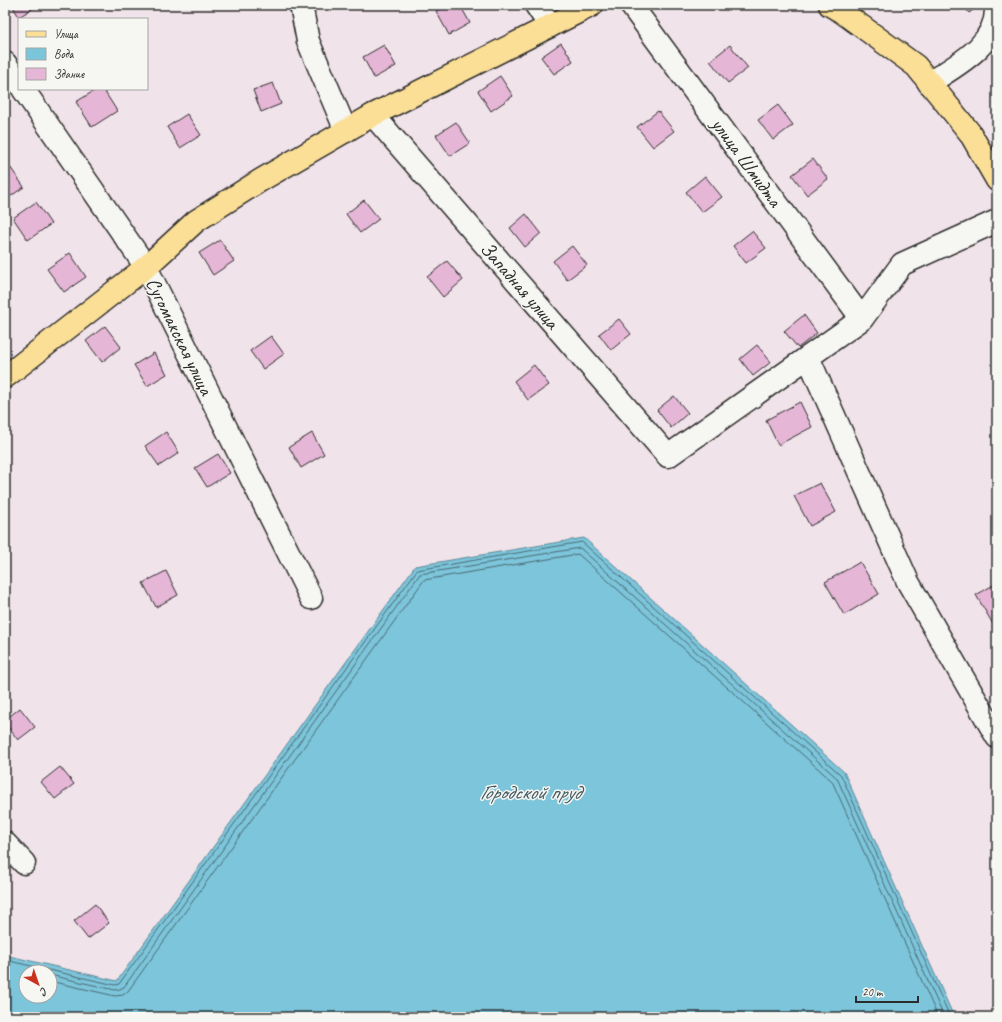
<svg xmlns="http://www.w3.org/2000/svg" width="1002" height="1022" font-family="Caveat,sans-serif">
	<rect width="100%" height="100%" fill="#f1e3ea"/>
	<filter id="ink" filterUnits="userSpaceOnUse"><feTurbulence type="fractalNoise" baseFrequency=".025" numOctaves="2"/><feDisplacementMap in="SourceGraphic" scale="8" xChannelSelector="R" yChannelSelector="G"/><feConvolveMatrix kernelMatrix="1 2 1 2 8 2 1 2 1" color-interpolation-filters="sRGB"/></filter>
	<g filter="url(#ink)">
		<path fill="#7bc5db" stroke="#5b8795" fill-rule="evenodd" d="M584,538L844,772L954,1017H5V955L117,981L415,566ZM26,972H50V996H26Z"/>
		<g fill="none" stroke-linecap="round" stroke-linejoin="round">
			<path stroke="#4b6971" stroke-width="1" d="M5,960L115,985L119,984L417,570L582,542L841,775L950,1017
				M50,975L115,990L120,989L124,987L420,574L580,548L837,778L944,1017
				M50,981L115,996L123,995L128,991L424,580L578,554L832,781L938,1017"/>
		</g>
		<path fill="#e6b6d7" stroke="#2b2b2b" d="M12,5H38L19,17Z
			M447,5H460L470,23L449,35L436,11Z
			M963,5H980L969,13Z
			M561,43L573,61L554,74L541,57Z
			M384,45L396,66L374,78L363,57Z
			M730,45L748,68L728,83L710,61Z
			M500,76L513,96L491,111L478,91Z
			M273,83L281,104L261,112L253,90Z
			M97,89H103L117,111L92,127L76,102Z
			M778,105L793,125L773,140L758,120Z
			M658,111L674,131L653,147L637,127Z
			M187,114L201,135L180,148L167,127Z
			M456,122L470,143L450,156L436,135Z
			M813,159L828,179L807,195L792,175Z
			M8,164L24,187L5,200V166Z
			M705,176L722,197L702,212L686,192Z
			M364,200L379,219L360,233L346,214Z
			M36,202L51,224L28,240L13,218Z
			M526,214L541,233L525,247L510,228Z
			M752,231L766,248L746,263L733,246Z
			M220,240L234,261L213,275L199,253Z
			M572,246L587,265L567,280L553,261Z
			M70,253L86,277L64,292L47,269Z
			M447,261L463,280L443,297L427,277Z
			M804,315L817,333L798,348L784,331Z
			M619,319L631,334L611,350L599,334Z
			M105,326L121,347L102,362L86,341Z
			M271,336L284,354L263,369L250,351Z
			M757,345L771,362L753,376L740,359Z
			M154,353L167,374L147,386L134,365Z
			M534,365L549,385L528,400L514,381Z
			M674,396L688,413L671,428L657,410Z
			M800,402L812,427L778,445L766,420Z
			M166,432L179,453L159,466L145,446Z
			M312,433L324,454L301,468L289,447Z
			M218,454L230,473L207,487L195,468Z
			M820,483L836,512L810,526L794,496Z
			M860,562L879,594L844,615L825,582Z
			M166,571L178,595L156,607L143,583Z
			M997,583V631L976,595Z
			M20,708L35,727L18,740L5,723V720Z
			M60,767L74,784L55,799L41,782Z
			M95,904L109,923L88,939L74,921Z"/>
		<g fill="none" stroke-linecap="round" stroke-linejoin="round">
			<defs>
				<path id="minor" d="M301,5L308,41L346,131
					M536,5L550,26
					M631,5L862,319
					M5,63L19,83
					M929,83C957,65 999,44 996,5
					M23,89L146,267L311,598
					M373,115L668,456L862,319L902,264L997,221
					M808,357L908,582L997,737
					M5,843L24,863"/>
				<path id="major" d="M830,5L842,12L916,66L970,133L997,180
					M5,377L146,267L196,221L261,180L373,115L592,5"/>
			</defs>
			<use href="#minor" stroke="#2b2b2b" stroke-width="25"/>
			<use href="#major" stroke="#2b2b2b" stroke-width="25"/>
			<use href="#minor" stroke="#f6f6f2" stroke-width="22"/>
			<use href="#major" stroke="#fbdf96" stroke-width="22"/>
		</g>
	</g>
	<g text-anchor="middle" stroke-width="3" stroke-linejoin="round" paint-order="stroke">
		<g font-size="20" fill="#2b2b2b" stroke="#f6f6f2">
			<text transform="translate(747 162) rotate(54)" y="7">улица Шмидта</text>
			<text transform="translate(520 285) rotate(49)" y="7">Западная улица</text>
			<text transform="translate(180 336) rotate(64)" y="7">Сугомакская улица</text>
		</g>
		<g font-size="21" font-style="italic" fill="#435960" stroke="#f6f6f2">
			<text x="530" y="799">Городской пруд</text>
		</g>
	</g>
	<rect width="1002" height="1022" fill="none" stroke="#f6f6f2" stroke-width="20"/>
	<rect x="10" y="10" width="982" height="1002" fill="none" stroke="#2b2b2b" stroke-width="1.5" filter="url(#ink)"/>
	<rect x="18" y="18" width="130" height="72" fill="#f6f6f2" stroke="#a5a5a2"/>
	<rect x="26" y="31" width="20" height="6" fill="#fbdf96" stroke="#a5a5a2"/>
	<text x="54" y="38" font-size="12" fill="#2b2b2b">Улица</text>
	<rect x="26" y="48" width="20" height="12" fill="#7bc5db" stroke="#a5a5a2"/>
	<text x="54" y="58" font-size="12" fill="#2b2b2b">Вода</text>
	<rect x="26" y="68" width="20" height="12" fill="#e6b6d7" stroke="#a5a5a2"/>
	<text x="54" y="78" font-size="12" fill="#2b2b2b">Здание</text>
	<g transform="translate(38 984) rotate(140)"><circle r="19" fill="#f6f6f2" stroke="#a5a5a2"/>
	<path d="M0-3L7 15L0 10L-7 15Z" fill="#c8321e"/>
	<text y="-6" font-size="11" font-weight="bold" text-anchor="middle" fill="#2b2b2b">С</text>
	</g>
	<path d="M856 996v6h62v-6" fill="none" stroke="#2b2b2b" stroke-width="2"/>
	<text x="862" y="996" font-size="12" fill="#2b2b2b" stroke="#f6f6f2" stroke-width="3" paint-order="stroke">20 m</text>
</svg>
